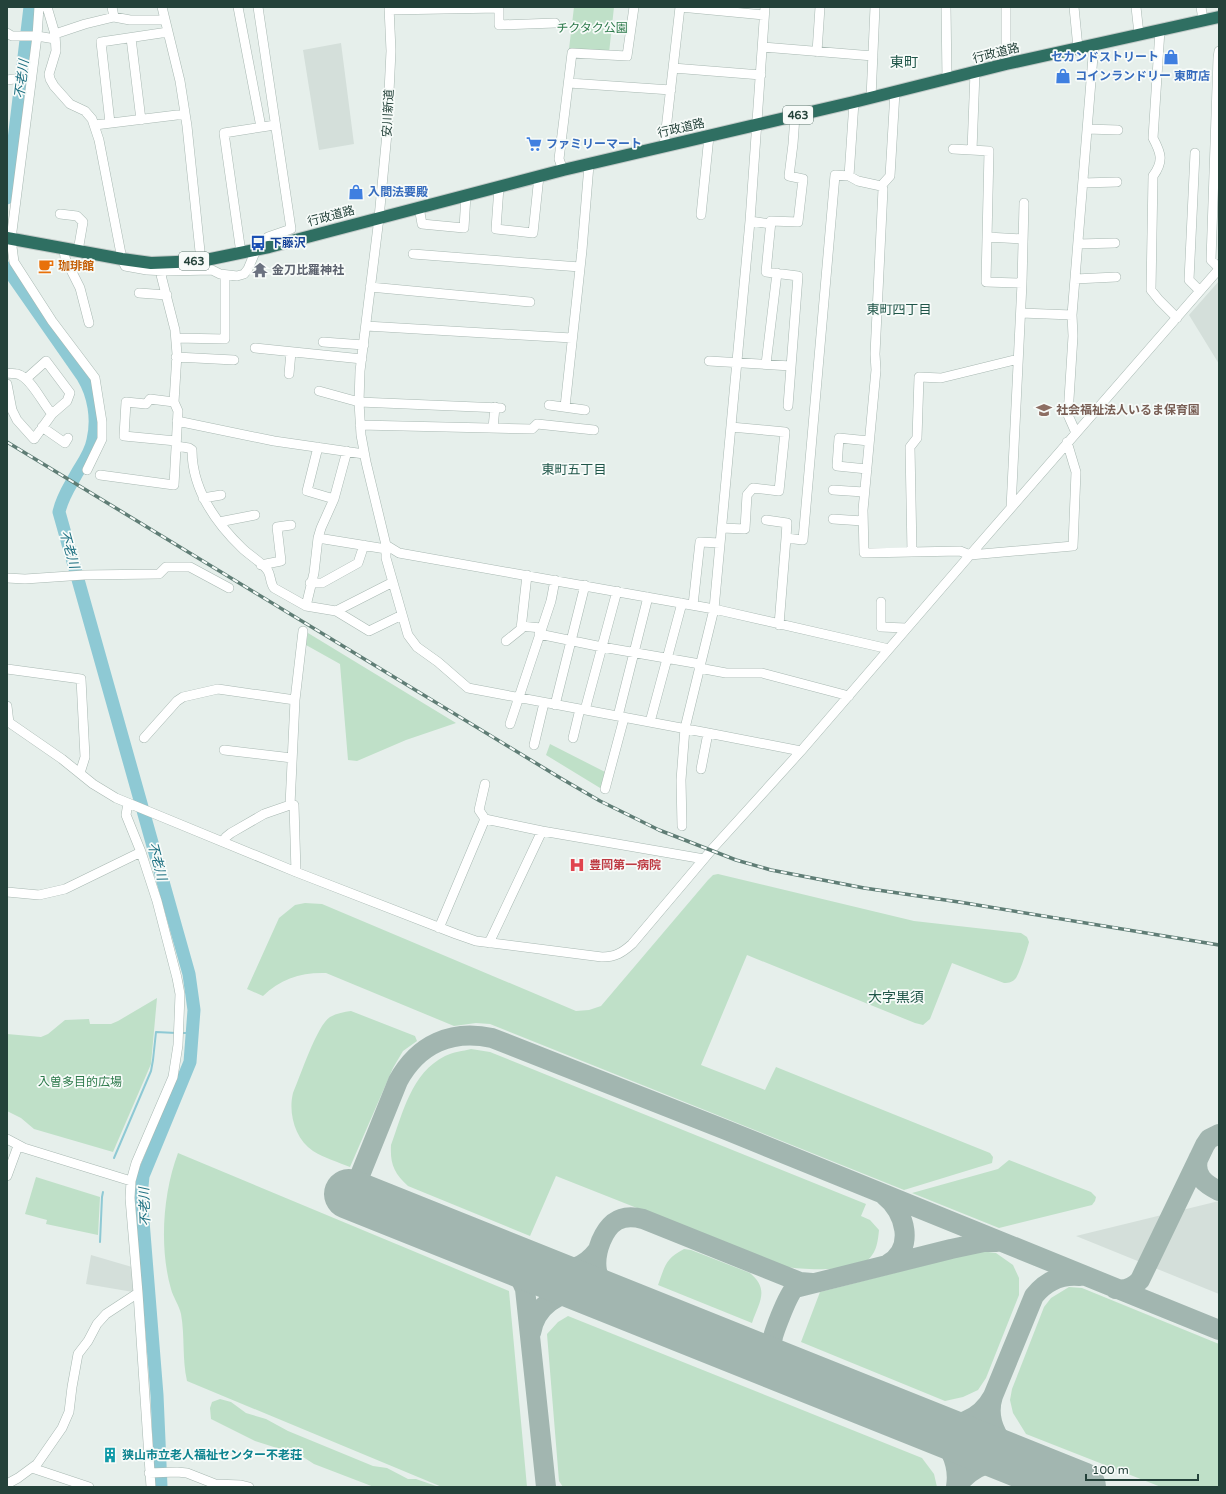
<svg xmlns="http://www.w3.org/2000/svg" width="1226" height="1494" font-family="'Varela Round','Noto Sans JP',sans-serif">
	<rect width="100%" height="100%" fill="#e6efeb"/>
	<path fill="#d4dfda" d="M341,43L354,144L319,150L303,50Z
		M1219,281V364L1189,315Z
		M1219,1201V1294L1076,1236Z
		M91,1255L132,1267L133,1292L86,1284Z"/>
	<path fill="#bfe0c8" d="M574,7H614L609,53L569,49Z
		M308,633L456,723L406,740L357,761L348,760L340,664L306,645Z
		M550,744L609,774L605,791L546,755Z
		M718,874L914,921L1021,933L1027,937L1029,942C1027,950 1020,972 1016,978C1013,982 1009,983 1004,983L952,963L930,1019L923,1025L915,1023L747,955L701,1065L765,1090L776,1067L990,1153L993,1157L992,1163L904,1190L490,1024L476,1023L454,1026L326,973C302,972 280,979 263,996L247,989L279,918L295,905L305,903L322,904L576,1011L589,1010L601,1006L708,880L713,875Z
		M157,998L151,1064L113,1152L34,1129L21,1118L7,1111V1034L41,1037L48,1034L65,1020L89,1019L90,1024H111L118,1021Z
		M351,1011L415,1036L417,1041L403,1051L393,1068L350,1167C338,1162 324,1158 313,1151C295,1139 288,1113 293,1093C300,1077 317,1025 330,1017C337,1013 344,1012 351,1011Z
		M471,1049L490,1052L866,1204L861,1216L870,1220L879,1230C878,1240 877,1251 869,1259C853,1272 806,1270 786,1267L556,1176L530,1236L408,1186C394,1173 390,1164 391,1145C403,1113 411,1073 445,1056C453,1052 463,1051 471,1049Z
		M178,1153L509,1291L527,1487H442L187,1381C182,1359 185,1336 181,1314C179,1305 173,1297 171,1289C159,1247 163,1193 178,1153Z
		M1009,1160L1091,1192L1096,1197L1095,1201L1092,1205L999,1228L912,1193L998,1169Z
		M36,1177L100,1197L98,1235L46,1224L47,1220L25,1214Z
		M684,1249L691,1250L750,1273C770,1290 759,1302 752,1323L658,1285C665,1266 665,1259 684,1249Z
		M980,1251L996,1253L1013,1265L1019,1278V1295L986,1378L978,1390L963,1397L945,1401L801,1342L820,1292Z
		M1069,1287L1082,1288L1219,1344V1487H1161L1026,1434L1013,1413L1010,1400L1012,1389L1044,1307L1051,1298Z
		M568,1316L922,1458L934,1474L937,1487H563L559,1481L547,1334L558,1322Z
		M220,1399L231,1402L246,1413L266,1419L288,1431L373,1466L387,1468L408,1479H416L439,1487H374L314,1464L292,1450L277,1448L255,1441L211,1419L210,1408L212,1402Z"/>
	<g fill="none" stroke-linecap="round" stroke-linejoin="round">
		<path stroke="#8ec9d4" stroke-width="2" d="M181,1033H191
			M114,1158L151,1071L153,1060L156,1032L176,1033
			M100,1242L102,1197L103,1192"/>
		<path stroke="#8ec9d4" stroke-width="13" d="M7,198L30,7
			M7,268L83,377C94,395 98,419 93,440C91,452 83,463 77,473C70,486 62,497 59,512L189,974L194,1010L190,1062L143,1176L141,1196L157,1395L161,1487"/>
		<path stroke="#a2b6b0" stroke-width="20" d="M1198,1159C1194,1176 1205,1184 1219,1191
			M352,1195L398,1081C418,1044 452,1029 492,1038L726,1130L1219,1330
			M884,1195C906,1212 915,1249 888,1264
			M502,1255L516,1269L525,1289L546,1487
			M548,1273C568,1272 585,1267 597,1251
			M1115,1289C1125,1291 1133,1288 1140,1280L1205,1145L1209,1139L1219,1134
			M621,1303C611,1294 601,1285 597,1271C595,1260 597,1251 601,1241C609,1222 621,1213 643,1219L800,1282L812,1283
			M531,1333C536,1303 560,1292 587,1289
			M744,1352C757,1353 766,1348 773,1337
			M780,1366C775,1361 771,1354 771,1347C771,1337 788,1294 795,1288L951,1249L984,1242H997
			M993,1396C984,1424 1002,1446 1022,1463
			M928,1426C955,1427 979,1422 993,1396L1034,1296C1046,1281 1061,1274 1080,1276
			M928,1426C948,1439 960,1463 956,1487
			M956,1487C972,1465 996,1457 1022,1463"/>
		<path stroke="#a2b6b0" stroke-width="50" d="M349,1194L1081,1487"/>
		<defs>
			<path id="minor" d="M39,7L37,36L11,239L14,262L52,321L95,378L102,422V439L87,470
				M47,7L55,34L56,51L49,74L50,79L54,86L70,104L85,111L92,119L99,140L122,259L125,266L147,270L166,271L212,270L220,274L237,276L244,274L248,269L256,250
				M112,7L114,17
				M162,7L180,81L187,126L201,261
				M238,7L261,127
				M258,7L291,229L268,237L269,247
				M389,7L391,51L387,133L379,218L360,371L359,402L361,435L366,462L386,545L399,553L714,609L889,649
				M680,7L764,15
				M946,7L947,79
				M1006,7V64
				M1074,7L1078,48
				M1136,7L1139,34
				M1201,7L1203,20
				M389,10L499,8V25L555,23
				M1160,30L1153,138C1161,153 1164,161 1153,176L1151,290L1159,300L1177,318
				M7,33L12,36H37L55,39
				M55,34L85,24L114,17L130,20H164
				M131,38L141,120
				M763,47L873,56
				M1219,51L1218,58L1211,260L1219,268
				M817,52L820,7
				M673,68L761,75
				M7,80L14,79
				M569,83L671,90
				M871,98L875,7
				M854,102L849,176L858,181L881,186L883,189L875,354L876,370L863,510L864,553L960,551L970,555L1073,546L1076,472L1067,442
				M110,123L101,42L168,32
				M95,125L185,114
				M1087,129L1118,130
				M664,147L680,7
				M953,149L989,151L986,282L1022,283L1011,508
				M972,150L975,72
				M1195,153L1189,280L1200,291
				M563,170L559,159L572,53L627,56L634,7
				M1083,183L1117,182
				M881,186L890,176L895,92
				M499,187L496,229L533,233L539,176
				M419,207L422,224L464,228L466,195
				M60,214L77,216L83,222L78,251
				M701,215L709,136
				M750,221L771,224
				M987,237L1023,239
				M1078,244L1115,243
				M64,248L65,258L80,288L89,323
				M241,253L224,133L275,125
				M413,254L580,267
				M1075,279L1116,277
				M1022,283L1024,203
				M370,287L530,302
				M139,293L167,295
				M1021,313L1072,315
				M366,326L572,338
				M176,338L225,339V275
				M323,342L364,345
				M255,348L362,359
				M176,357L234,360
				M709,361L791,366
				M766,364L777,273
				M7,373C11,374 16,373 20,375C32,380 43,404 52,414
				M289,374L291,352
				M7,384L12,410L17,420L34,439L52,414L67,401L70,393L46,361L27,378
				M319,391L359,402L501,408
				M174,402L150,399L146,404L126,402L124,436L176,441
				M549,405L585,410
				M788,406L798,276L766,272L771,221L798,222L803,179L789,176L793,144L795,116
				M565,407L582,250L589,165
				M177,421L274,441L364,454
				M360,425L532,429L537,424L594,430
				M42,427L65,443L68,438
				M493,428L495,407
				M1076,433L1068,415L1073,336L1072,315L1094,44
				M176,446L189,448L192,450C192,489 215,522 242,548C249,555 264,564 268,571C271,576 270,583 274,588L306,606L314,573L318,538L386,549
				M318,447L307,491L334,499L347,451
				M867,469L837,466L839,438L869,441
				M100,475L174,485L178,411L174,402L177,354L175,330L160,271
				M833,490L864,492
				M203,498L221,495
				M833,519L863,521
				M766,520L787,523L786,538L803,540L835,175L849,176
				M219,522L255,515
				M722,528L745,529L747,495L753,488L779,491L785,432L731,427
				M318,538L321,528L334,499
				M386,545V558L408,635L417,647L438,662L468,688L708,733L801,751
				M912,552L910,447L917,438L919,377L941,378L1018,359
				M261,565L281,561L277,527L291,525
				M7,578L25,579L84,575L159,574L166,567H190L229,588
				M310,583H322L358,563L364,545
				M881,602V627L906,628
				M693,605L700,542L720,543
				M306,606L336,611L369,631L402,615
				M336,611L393,582
				M779,625L786,538
				M521,626L541,628
				M539,634L602,647L700,664
				M506,641L521,629L527,575
				M699,668L726,673H762L849,696
				M7,669L81,679L85,757L80,773
				M555,705L585,585
				M7,706L9,723
				M585,710L617,591
				M618,716L648,597
				M7,721L62,759L93,784L116,798L296,872L456,934L476,941L602,957C615,957 622,953 632,944L714,847L801,751L970,555L1219,269
				M650,722L682,603
				M510,724L551,601L555,580
				M144,738L177,701L183,697L218,689L295,700
				M573,738L580,709
				M534,745L544,703
				M224,750L292,758
				M701,769L708,733
				M485,784L479,810L485,819L542,831L704,859
				M605,789L624,718
				M128,803L126,815L141,852L157,901L177,978L180,994L178,1045L173,1077L136,1163L131,1181L130,1198L138,1293L151,1487
				M290,805L295,700L303,631
				M682,826L681,780L685,728L714,609L750,221L765,7
				M223,841L226,837L231,833L264,814L290,805H294L296,872
				M7,892L39,895L65,889L141,852
				M439,928L485,819
				M489,943L542,831
				M7,1139L24,1148L131,1181
				M7,1176L18,1146
				M32,1468L89,1487
				M149,1473L177,1472L187,1473L215,1484L241,1485L249,1487
				M7,1484L18,1478L37,1464L62,1428L69,1412L72,1387L78,1354L88,1341L97,1324L106,1314L138,1293"/>
			<path id="highway" d="M7,238L122,259L151,263L201,261L269,247L563,170L854,102L1006,64L1219,17"/>
		</defs>
		<use href="#minor" stroke="#a8b8b2" stroke-width="10"/>
		<use href="#highway" stroke="#c2cac8" stroke-width="14"/>
		<use href="#minor" stroke="#fff" stroke-width="9"/>
		<use href="#highway" stroke="#2f6f62" stroke-width="12"/>
		<defs>
			<path id="rail" d="M7,442L562,779L600,801L659,830L736,860L771,870L864,888L959,902L1219,945"/>
		</defs>
		<use href="#rail" stroke="#5f7d75" stroke-width="3.5"/>
		<use href="#rail" stroke="#f7fbf9" stroke-width="2" stroke-dasharray="6" stroke-linecap="butt"/>
	</g>
	<defs>
		<symbol id="shop-bare" viewBox="-9 -9 18 18"><path d="M-5-2.5h2.3a2.7 3.5 0 0 1 5.4 0H5L5.5 6h-11ZM-1.5-2.5h3a1.5 2.3 0 0 0-3 0Z" fill="#3f7fe0" stroke="#f7fbf9" stroke-width="2.5" paint-order="stroke"/></symbol>
		<symbol id="supermarket-bare" viewBox="-9 -9 18 18"><path d="M-6-5.5h2.5l.6 2H6L4.5 2H-2.5L-4.4-4H-6ZM-1.5 3.2a1.3 1.3 0 1 0 .1 0ZM3 3.2a1.3 1.3 0 1 0 .1 0Z" fill="#3f7fe0" stroke="#f7fbf9" stroke-width="2.5" paint-order="stroke"/></symbol>
		<symbol id="bus-bare" viewBox="-9 -9 18 18"><path d="M-5-6H5V4H4V6H2V4H-2V6H-4V4H-5ZM-3.5-4V0h7V-4ZM-3.5 1.2v1.5H-2V1.2ZM2 1.2v1.5H3.5V1.2Z" fill="#1a4fb4" stroke="#f7fbf9" stroke-width="2.5" paint-order="stroke"/></symbol>
		<symbol id="cafe-bare" viewBox="-9 -9 18 18"><path d="M-5.5-4.5H6V0H3Q3 3.5 0 3.5H-2.5Q-5.5 3.5-5.5 0ZM3-3.2v2h1.7v-2ZM-6 4.5H4V6H-6Z" fill="#e8710a" stroke="#f7fbf9" stroke-width="2.5" paint-order="stroke"/></symbol>
		<symbol id="temple-bare" viewBox="-9 -9 18 18"><path d="M0-6L5-2H3V0L6.5 2.5H4V6H1.5V3h-3V6H-4V2.5H-6.5L-3 0V-2H-5Z" fill="#6b7280" stroke="#f7fbf9" stroke-width="2.5" paint-order="stroke"/></symbol>
		<symbol id="school-bare" viewBox="-9 -9 18 18"><path d="M0-5L7-2L0 1L-7-2ZM-4 1L0 2.5L4 1V4Q0 6-4 4Z" fill="#8d6e63" stroke="#f7fbf9" stroke-width="2.5" paint-order="stroke"/></symbol>
		<symbol id="hospital-bare" viewBox="-9 -9 18 18"><path d="M-5-5h3v3.5h4V-5h3V5h-3V1.5h-4V5h-3Z" fill="#e0444e" stroke="#f7fbf9" stroke-width="2.5" paint-order="stroke"/></symbol>
		<symbol id="building-bare" viewBox="-9 -9 18 18"><path d="M-4-6H4V6H1V3H-1V6H-4ZM-2.5-4.3h1.7v1.8h-1.7ZM.8-4.3h1.7v1.8H.8ZM-2.5-1h1.7V.8h-1.7ZM.8-1h1.7V.8H.8Z" fill="#0f9aa8" stroke="#f7fbf9" stroke-width="2.5" paint-order="stroke"/></symbol>
	</defs>
	<g fill-rule="evenodd">
		<use href="#shop-bare" x="1160" y="46" width="22" height="22"/>
		<use href="#shop-bare" x="1052" y="65" width="22" height="22"/>
		<use href="#supermarket-bare" x="523" y="133" width="22" height="22"/>
		<use href="#shop-bare" x="345" y="181" width="22" height="22"/>
		<use href="#bus-bare" x="247" y="232" width="22" height="22"/>
		<use href="#cafe-bare" x="35" y="255" width="22" height="22"/>
		<use href="#temple-bare" x="249" y="259" width="22" height="22"/>
		<use href="#school-bare" x="1033" y="399" width="22" height="22"/>
		<use href="#hospital-bare" x="566" y="854" width="22" height="22"/>
		<use href="#building-bare" x="99" y="1444" width="22" height="22"/>
	</g>
	<g text-anchor="middle" stroke-width="3.5" stroke-linejoin="round" paint-order="stroke">
		<g fill="#f7fbf9" stroke="#637a73" stroke-width="1">
			<rect x="783" y="106" width="30" height="18" rx="3"/>
			<rect x="179" y="252" width="30" height="18" rx="3"/>
		</g>
		<g font-size="11" font-weight="bold" fill="#24423a">
			<text x="798" y="119">463</text>
			<text x="194" y="265">463</text>
		</g>
		<g font-size="12" fill="#2d7a4b" stroke="#f7fbf9">
			<text x="592" y="32">チクタク公園</text>
			<text x="80" y="1086">入曽多目的広場</text>
		</g>
		<g font-size="12" fill="#24423a" stroke="#f7fbf9">
			<text transform="translate(996 53) rotate(-14)" y="4">行政道路</text>
			<text transform="translate(388 113) rotate(-87)" y="4">安川新道</text>
			<text transform="translate(681 128) rotate(-13)" y="4">行政道路</text>
			<text transform="translate(331 216) rotate(-15)" y="4">行政道路</text>
		</g>
		<g font-size="12" font-weight="bold" fill="#366cbe" stroke="#f7fbf9" text-anchor="start">
			<text x="1159" y="61" text-anchor="end">セカンドストリート</text>
			<text x="1075" y="80">コインランドリー 東町店</text>
			<text x="546" y="148">ファミリーマート</text>
			<text x="368" y="196">入間法要殿</text>
		</g>
		<g font-size="12" font-weight="bold" fill="#164399" stroke="#f7fbf9" text-anchor="start">
			<text x="270" y="247">下藤沢</text>
		</g>
		<g font-size="12" font-weight="bold" fill="#c56008" stroke="#f7fbf9" text-anchor="start">
			<text x="58" y="270">珈琲館</text>
		</g>
		<g font-size="12" font-weight="bold" fill="#5b616d" stroke="#f7fbf9" text-anchor="start">
			<text x="272" y="274">金刀比羅神社</text>
		</g>
		<g font-size="12" font-weight="bold" fill="#785e54" stroke="#f7fbf9" text-anchor="start">
			<text x="1056" y="414">社会福祉法人いるま保育園</text>
		</g>
		<g font-size="12" font-weight="bold" fill="#be3a42" stroke="#f7fbf9" text-anchor="start">
			<text x="589" y="869">豊岡第一病院</text>
		</g>
		<g font-size="12" font-weight="bold" fill="#0d838f" stroke="#f7fbf9" text-anchor="start">
			<text x="122" y="1459">狭山市立老人福祉センター不老荘</text>
		</g>
		<g font-size="13" font-style="italic" fill="#1c6f80" stroke="#f7fbf9">
			<text transform="translate(21 79) rotate(-83)" y="5">不老川</text>
			<text transform="translate(70 549) rotate(74)" y="5">不老川</text>
			<text transform="translate(158 861) rotate(75)" y="5">不老川</text>
			<text transform="translate(144 1207) rotate(-92)" y="5">不老川</text>
		</g>
		<g font-size="13" fill="#1f5548" stroke="#f7fbf9">
			<text x="899" y="314">東町四丁目</text>
			<text x="574" y="474">東町五丁目</text>
		</g>
		<g font-size="14" fill="#1f5548" stroke="#f7fbf9">
			<text x="904" y="67">東町</text>
			<text x="896" y="1002">大字黒須</text>
		</g>
	</g>
	<rect width="1226" height="1494" fill="none" stroke="#24423a" stroke-width="16"/>
	<path d="M1086 1474v6h112v-6" fill="none" stroke="#24423a" stroke-width="2"/>
	<text x="1092" y="1474" font-size="12" fill="#24423a" stroke="#f7fbf9" stroke-width="3" paint-order="stroke">100 m</text>
</svg>
